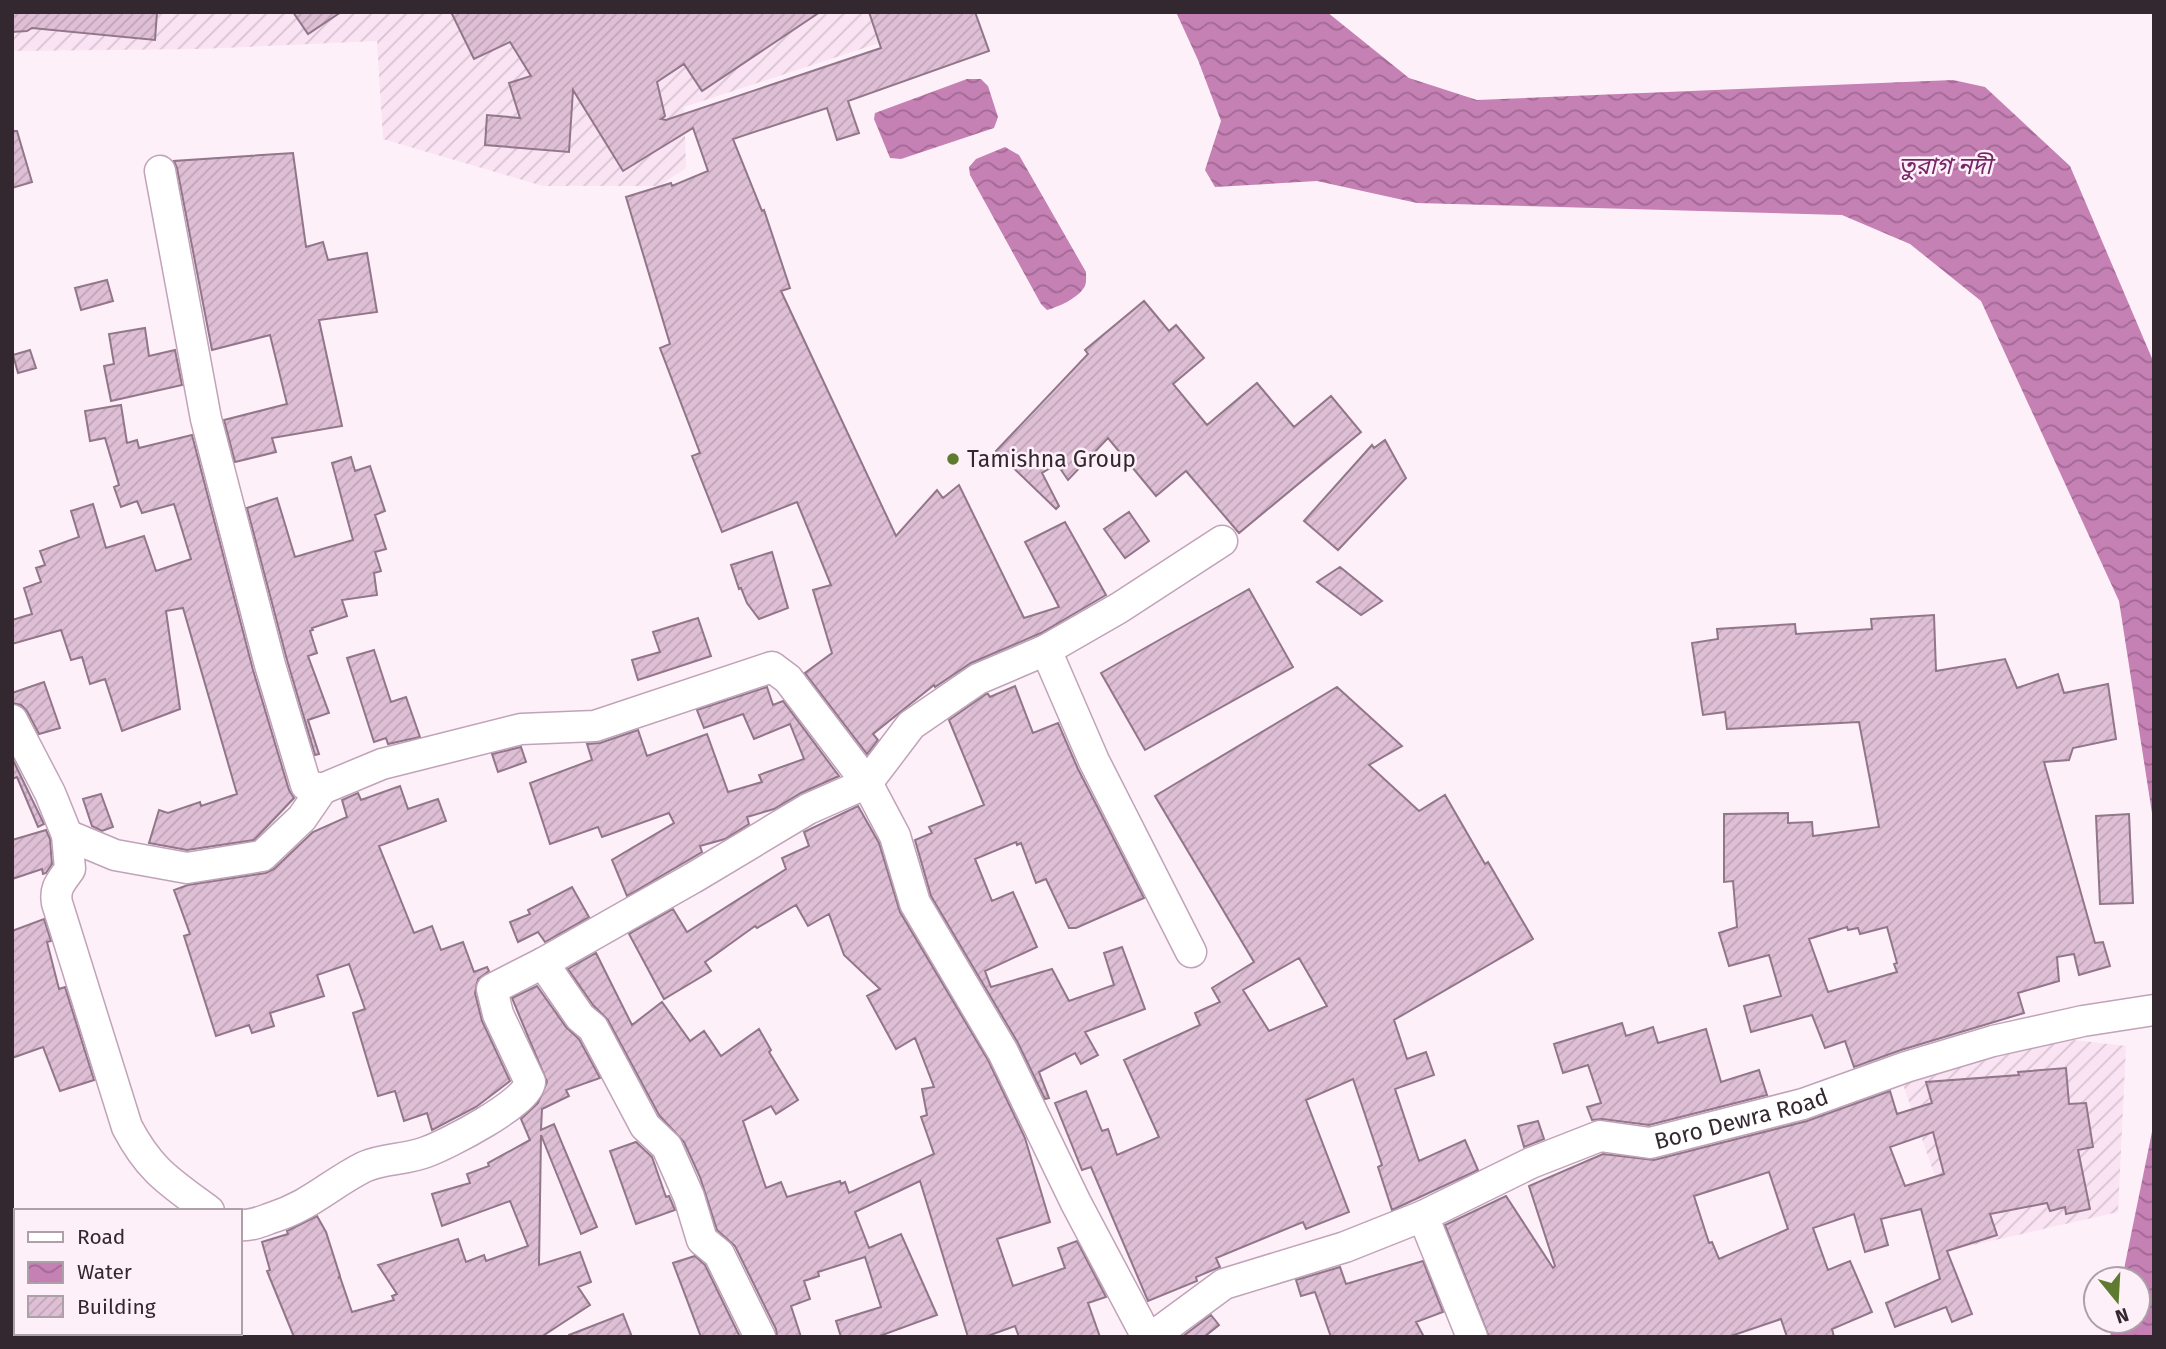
<svg xmlns="http://www.w3.org/2000/svg" width="2166" height="1349" font-family="'Fira Sans','Noto Sans Bengali',sans-serif">
	<defs>
		<pattern id="industrial-furrows" width="10" height="10" patternUnits="userSpaceOnUse" patternTransform="scale(1.75)"><rect width="10" height="10" fill="#fae3f3"/><path d="M-1 1l2-2M0 10L10 0M9 11l2-2" fill="none" stroke="#d7c3d1"/></pattern>
		<pattern id="water-waves" width="16" height="10" patternUnits="userSpaceOnUse" patternTransform="scale(1.75)"><rect width="16" height="10" fill="#c580b4"/><path d="M0 5q4-4 8 0t8 0" fill="none" stroke="#a16993"/></pattern>
		<pattern id="building-hatch" width="6" height="6" patternUnits="userSpaceOnUse" patternTransform="scale(1.75)"><rect width="6" height="6" fill="#debfd5"/><path d="M-1 1l2-2M0 6l6-6M5 7l2-2" fill="none" stroke="#bfa4b7"/></pattern>
	</defs>
	<rect width="100%" height="100%" fill="#fdf0f9"/>
	<path fill="url(#industrial-furrows)" d="M12,12H974L684,107L686,168L659,186H543L383,139L377,41L199,49L12,51Z
		M2047,1037L2126,1046L2118,1212L1960,1248L1898,1070Z"/>
	<path fill="url(#water-waves)" d="M1176,12H1327L1409,78L1477,100L1953,80L1985,87L2070,166L2154,363V826L2119,601L1981,301L1910,244L1842,215L1417,203L1317,181L1215,187L1205,170L1221,121L1198,60Z
		M967,79H981L988,86L998,117L994,128L901,159L890,158L874,119L875,113Z
		M1005,147L1019,155L1086,272C1086,278 1087,285 1083,289C1076,299 1058,307 1047,310L1041,304L970,175L969,167L976,159Z
		M2154,1122V1337H2110L2113,1321H2138V1279H2122Z"/>
	<path fill="url(#building-hatch)" stroke="#92768a" stroke-width="2" fill-rule="evenodd" d="M12,12H157L155,40L32,28L27,31L12,32Z
		M293,12H341L308,34Z
		M451,12H820L702,91L684,64L657,82L665,116L661,119L666,120L881,48L869,12H975L989,51L848,101L859,133L837,140L827,108L733,139L762,211L764,210L790,288L781,291L896,536L937,490L943,498L959,485L1024,618L1059,607L1025,542L1065,522L1106,595L1041,633L971,663L935,687L934,685L873,734L878,740L867,754L805,673L832,653L813,590L831,585L797,502L722,532L692,456L700,453L660,348L670,344L626,197L671,183L672,186L708,171L693,128L623,171L573,90L569,152L485,145L487,115L520,118L509,83L531,76L510,42L474,59Z
		M12,131H17L32,182L12,188Z
		M293,153L306,247L323,242L328,260L367,253L377,312L319,320L342,426L272,438L276,452L235,462L224,420L287,404L270,335L212,350L177,168L174,161Z
		M107,280L113,301L81,310L75,288Z
		M1144,301L1169,331L1176,325L1204,358L1173,384L1207,425L1257,383L1294,427L1331,396L1361,432L1239,533L1186,471L1156,496L1108,438L1068,480L1057,464L1042,473L1059,506L1056,509L996,451L1088,354L1085,350Z
		M145,328L149,356L175,350L182,385L111,401L104,366L114,364L109,334Z
		M30,350L36,368L18,373L13,355Z
		M121,405L127,443L137,440L139,448L192,435L253,670L289,790L294,798L254,840L187,850L149,843L159,810L168,813L200,802L201,806L237,794L183,608L166,611L180,709L122,731L105,679L90,684L82,657L71,660L61,630L12,644V620L32,614L24,588L41,582L36,568L45,565L40,551L79,537L71,511L93,504L106,548L144,536L156,571L191,559L174,504L142,513L137,501L121,507L114,487L119,485L105,438L90,441L85,411Z
		M1385,440L1406,478L1338,550L1304,521L1372,445L1374,448Z
		M351,457L355,471L370,466L385,511L375,515L386,549L375,552L381,571L374,573L377,595L342,600L347,616L312,628L313,630L310,631L317,653L308,656L329,713L308,720L319,754L315,755L287,660L247,508L277,498L295,557L353,540L332,463Z
		M1129,512L1149,541L1125,558L1104,529Z
		M772,552L788,608L759,619L747,603L741,588L739,589L731,565Z
		M1340,567L1382,601L1361,615L1317,582Z
		M1249,589L1293,667L1145,750L1101,673Z
		M1934,615L1936,671L2005,659L2017,688L2058,674L2064,693L2108,684L2116,739L2073,748L2069,760L2044,762L2095,943L2103,942L2110,966L2079,975L2074,954L2057,957L2059,981L2018,993L2024,1013L1901,1050L1854,1067L1845,1041L1825,1048L1812,1015L1751,1032L1744,1006L1781,996L1769,955L1729,966L1719,933L1737,927L1733,881L1724,882V814L1788,813V823L1812,822L1813,836L1879,827L1859,722L1727,729L1725,712L1703,715L1692,643L1718,639L1717,629L1795,624L1796,634L1872,629L1871,619ZM1847,927L1848,930L1858,928L1860,934L1887,927L1897,963L1894,964L1897,972L1828,992L1809,939Z
		M698,618L711,656L638,680L632,660L660,652L653,632Z
		M374,650L391,702L406,697L420,737L388,744L386,738L374,742L347,658Z
		M44,682L60,728L39,734L27,711L21,705L12,703V693Z
		M1015,686L1033,733L1058,723L1078,769L1144,898L1076,928H1069L1046,879L1036,883L1021,843L1017,845L1016,842L975,859L992,901L1013,892L1037,947L985,971L991,987L1052,969L1069,1001L1114,985L1104,953L1122,947L1145,1009L1085,1032L1098,1055L1081,1064L1075,1053L1039,1072L1049,1098L1045,1099L1018,1043L931,896L915,840L932,833L929,827L984,805L949,720L986,694H988L990,697Z
		M767,687L773,705L783,701L839,776L801,793L774,809L747,817L749,824L725,839L700,846L702,852L627,896L612,860L674,823L669,813L602,837L598,827L550,844L530,783L592,760L587,744L600,743L638,730L647,756L707,734L728,792L762,782L759,775L804,759L790,724L754,739L743,714L704,728L697,710Z
		M1337,687L1402,746L1369,765L1419,811L1445,795L1485,864L1488,862L1533,939L1394,1020L1407,1059L1426,1052L1434,1075L1395,1089L1419,1161L1465,1140L1478,1170L1392,1210L1378,1167L1382,1165L1353,1079L1306,1100L1349,1212L1306,1229L1303,1222L1216,1258L1220,1267L1196,1277L1197,1281L1148,1301L1091,1167L1082,1170L1055,1103L1086,1091L1102,1131L1108,1129L1117,1155L1159,1137L1124,1060L1200,1025L1195,1013L1220,1002L1212,988L1254,962L1155,796ZM1299,958L1327,1006L1269,1031L1243,990Z
		M521,747L526,762L498,772L492,754Z
		M12,758L44,824L38,827L17,777L12,779Z
		M400,786L408,809L438,799L446,821L379,846L414,933L432,926L441,950L463,942L474,972L487,967L489,971L478,979L475,993L482,1021L510,1081L476,1107L432,1130L427,1113L404,1121L395,1091L378,1096L353,1013L365,1009L349,964L317,975L324,996L270,1013L274,1026L252,1033L249,1025L216,1036L184,936L190,934L174,890L188,885L266,873L274,869L313,832L347,817L342,800L358,793L361,800Z
		M101,794L113,827L102,831L92,826L83,799Z
		M858,806L879,843L900,912L988,1060L1025,1138L1050,1222L997,1239L1013,1286L1065,1268L1058,1248L1077,1241L1106,1297L1088,1303L1100,1337H1019L1015,1326L985,1337H968L920,1181L855,1212L869,1248L901,1234L937,1315L877,1337H841L836,1321L881,1307L865,1257L818,1272L819,1276L804,1281L810,1299L791,1306L801,1337H777L776,1329L735,1246L717,1230L700,1177L684,1142L659,1115L608,1020L593,1005L568,969L596,953L632,1025L662,1002L690,1041L704,1031L721,1056L759,1029L771,1050L769,1052L798,1100L776,1114L771,1106L743,1121L766,1188L781,1182L787,1197L840,1181L841,1184L845,1182L849,1193L934,1154L921,1117L927,1115L922,1089L934,1087L915,1038L896,1049L867,996L880,989L844,955L829,914L808,926L796,905L757,928L755,926L705,962L711,971L664,999L629,934L673,909L687,932L786,869L782,858L809,846L804,832Z
		M2129,814L2133,903L2100,904L2096,816Z
		M46,830L50,839L52,864L46,873L43,874L42,869L12,879V840Z
		M572,887L589,917L545,942L538,932L518,942L510,922L530,914L528,910Z
		M44,919L51,941L47,942L59,989L65,987L94,1080L60,1091L43,1047L12,1058V931Z
		M537,986L566,1027L579,1039L600,1078L566,1090L569,1096L542,1109L541,1130L554,1124L597,1227L581,1234L541,1135L539,1265L580,1252L591,1282L578,1287L590,1305L541,1337H294L267,1271L270,1270L262,1242L288,1234L287,1231L317,1216L326,1232L340,1276L338,1278L340,1277L352,1312L394,1300L392,1296L397,1294L378,1265L458,1239L466,1262L484,1255L486,1261L528,1246L510,1201L442,1226L432,1194L470,1183L467,1174L489,1166L488,1163L530,1140L521,1119L538,1103L547,1082L512,998Z
		M1622,1023L1626,1036L1653,1027L1658,1043L1706,1029L1721,1082L1759,1070L1767,1095L1649,1125L1602,1119L1592,1120L1587,1107L1601,1103L1588,1065L1563,1073L1554,1044Z
		M2066,1068L2069,1104L2086,1103L2093,1147L2078,1150L2090,1209L2066,1214L2065,1207L2050,1211L2047,1203L1990,1214L1997,1235L1947,1251L1972,1314L1952,1322L1946,1307L1895,1327L1886,1303L1940,1279L1921,1209L1881,1219L1888,1245L1865,1252L1854,1214L1813,1228L1828,1270L1850,1261L1872,1312L1832,1329L1834,1337H1787L1781,1319L1728,1337H1489L1445,1225L1506,1196L1553,1268L1555,1266L1529,1186L1603,1154L1654,1160L1807,1121L1890,1091L1897,1114L1932,1103L1926,1082L2019,1075L2018,1072ZM1933,1132L1944,1174L1905,1186L1890,1147ZM1769,1172L1788,1229L1719,1259L1712,1242L1709,1243L1694,1196Z
		M1538,1121L1544,1139L1524,1147L1518,1126Z
		M636,1142L652,1157L666,1197L669,1196L675,1210L636,1224L610,1151Z
		M695,1256L705,1265L740,1337H701L673,1263Z
		M1423,1261L1443,1312L1416,1322L1424,1337H1331L1315,1292L1301,1296L1296,1280L1340,1267L1346,1284Z
		M623,1314L632,1337H569V1335Z
		M1211,1315L1219,1325L1204,1337H1182Z"/>
	<g fill="none" stroke-linecap="round" stroke-linejoin="round">
		<defs>
			<g id="minor">
				<path d="M160,171L206,419L270,665L306,785L322,789"/>
				<path d="M1046,650L1094,761L1191,952"/>
				<path d="M12,720L50,793L67,835L115,855L187,868L262,856L302,818L322,789L382,764L521,729L595,726L772,667L788,679L867,783L895,836L915,903L1003,1052L1076,1203L1147,1337"/>
				<path d="M67,835L70,869C62,881 54,887 57,903L127,1127C150,1171 170,1182 209,1211"/>
				<path d="M543,963L580,1017L593,1028L645,1126L667,1147L689,1197L702,1240L719,1254L760,1337"/>
				<path d="M1423,1216L1472,1337"/>
				<path d="M240,1225C251,1226 260,1222 271,1218C310,1206 330,1184 364,1167C384,1158 406,1160 426,1152C446,1145 528,1103 530,1082L498,1014L492,989L543,963L693,878L808,809L867,783L911,725L978,679L1046,650L1119,608L1222,541"/>
				<path id="s1" d="M1152,1337L1224,1284L1345,1247L1423,1216L1531,1163L1600,1136L1650,1143L1803,1104L1906,1067L1993,1041L2083,1021L2154,1010"/>
			</g>
		</defs>
		<use href="#minor" stroke="#c1a3b9" stroke-width="33"/>
		<use href="#minor" stroke="#fff" stroke-width="30"/>
	</g>
	<circle fill="#5f7b2f" stroke="#fdf0f9" stroke-width="2.5" cx="953" cy="459" r="7"/>
	<g text-anchor="middle" stroke-width="5" stroke-linejoin="round" paint-order="stroke">
		<g font-size="23" fill="#342830" stroke="#fdf0f9" text-anchor="start">
			<text x="967" y="467">Tamishna Group</text>
		</g>
		<g font-size="23" fill="#342830" stroke="#fdf0f9">
			<text dy="8" stroke="none"><textPath href="#s1" startOffset="639">Boro Dewra Road</textPath></text>
		</g>
		<g font-size="24" font-style="italic" fill="#772567" stroke="#fdf0f9">
			<text x="1945" y="174">তুরাগ নদী</text>
		</g>
	</g>
	<rect width="2166" height="1349" fill="none" stroke="#342830" stroke-width="28"/>
	<rect x="14" y="1209" width="228" height="126" fill="#fdf0f9" stroke="#ada0a9" stroke-width="2"/>
	<rect x="28" y="1232" width="35" height="10" fill="#ffffff" stroke="#ada0a9" stroke-width="2"/>
	<text x="77" y="1244" font-size="21" fill="#342830">Road</text>
	<rect x="28" y="1262" width="35" height="21" fill="url(#water-waves)" stroke="#ada0a9" stroke-width="2"/>
	<text x="77" y="1279" font-size="21" fill="#342830">Water</text>
	<rect x="28" y="1296" width="35" height="21" fill="url(#building-hatch)" stroke="#ada0a9" stroke-width="2"/>
	<text x="77" y="1314" font-size="21" fill="#342830">Building</text>
	<g transform="translate(2117 1300) rotate(162)"><circle r="33" fill="#fdf0f9" stroke="#ada0a9" stroke-width="2"/>
	<path d="M0-5L12 26L0 18L-12 26Z" fill="#5f7b2f"/>
	<text y="-10" font-size="19" font-weight="bold" text-anchor="middle" fill="#342830">N</text>
	</g>
</svg>
